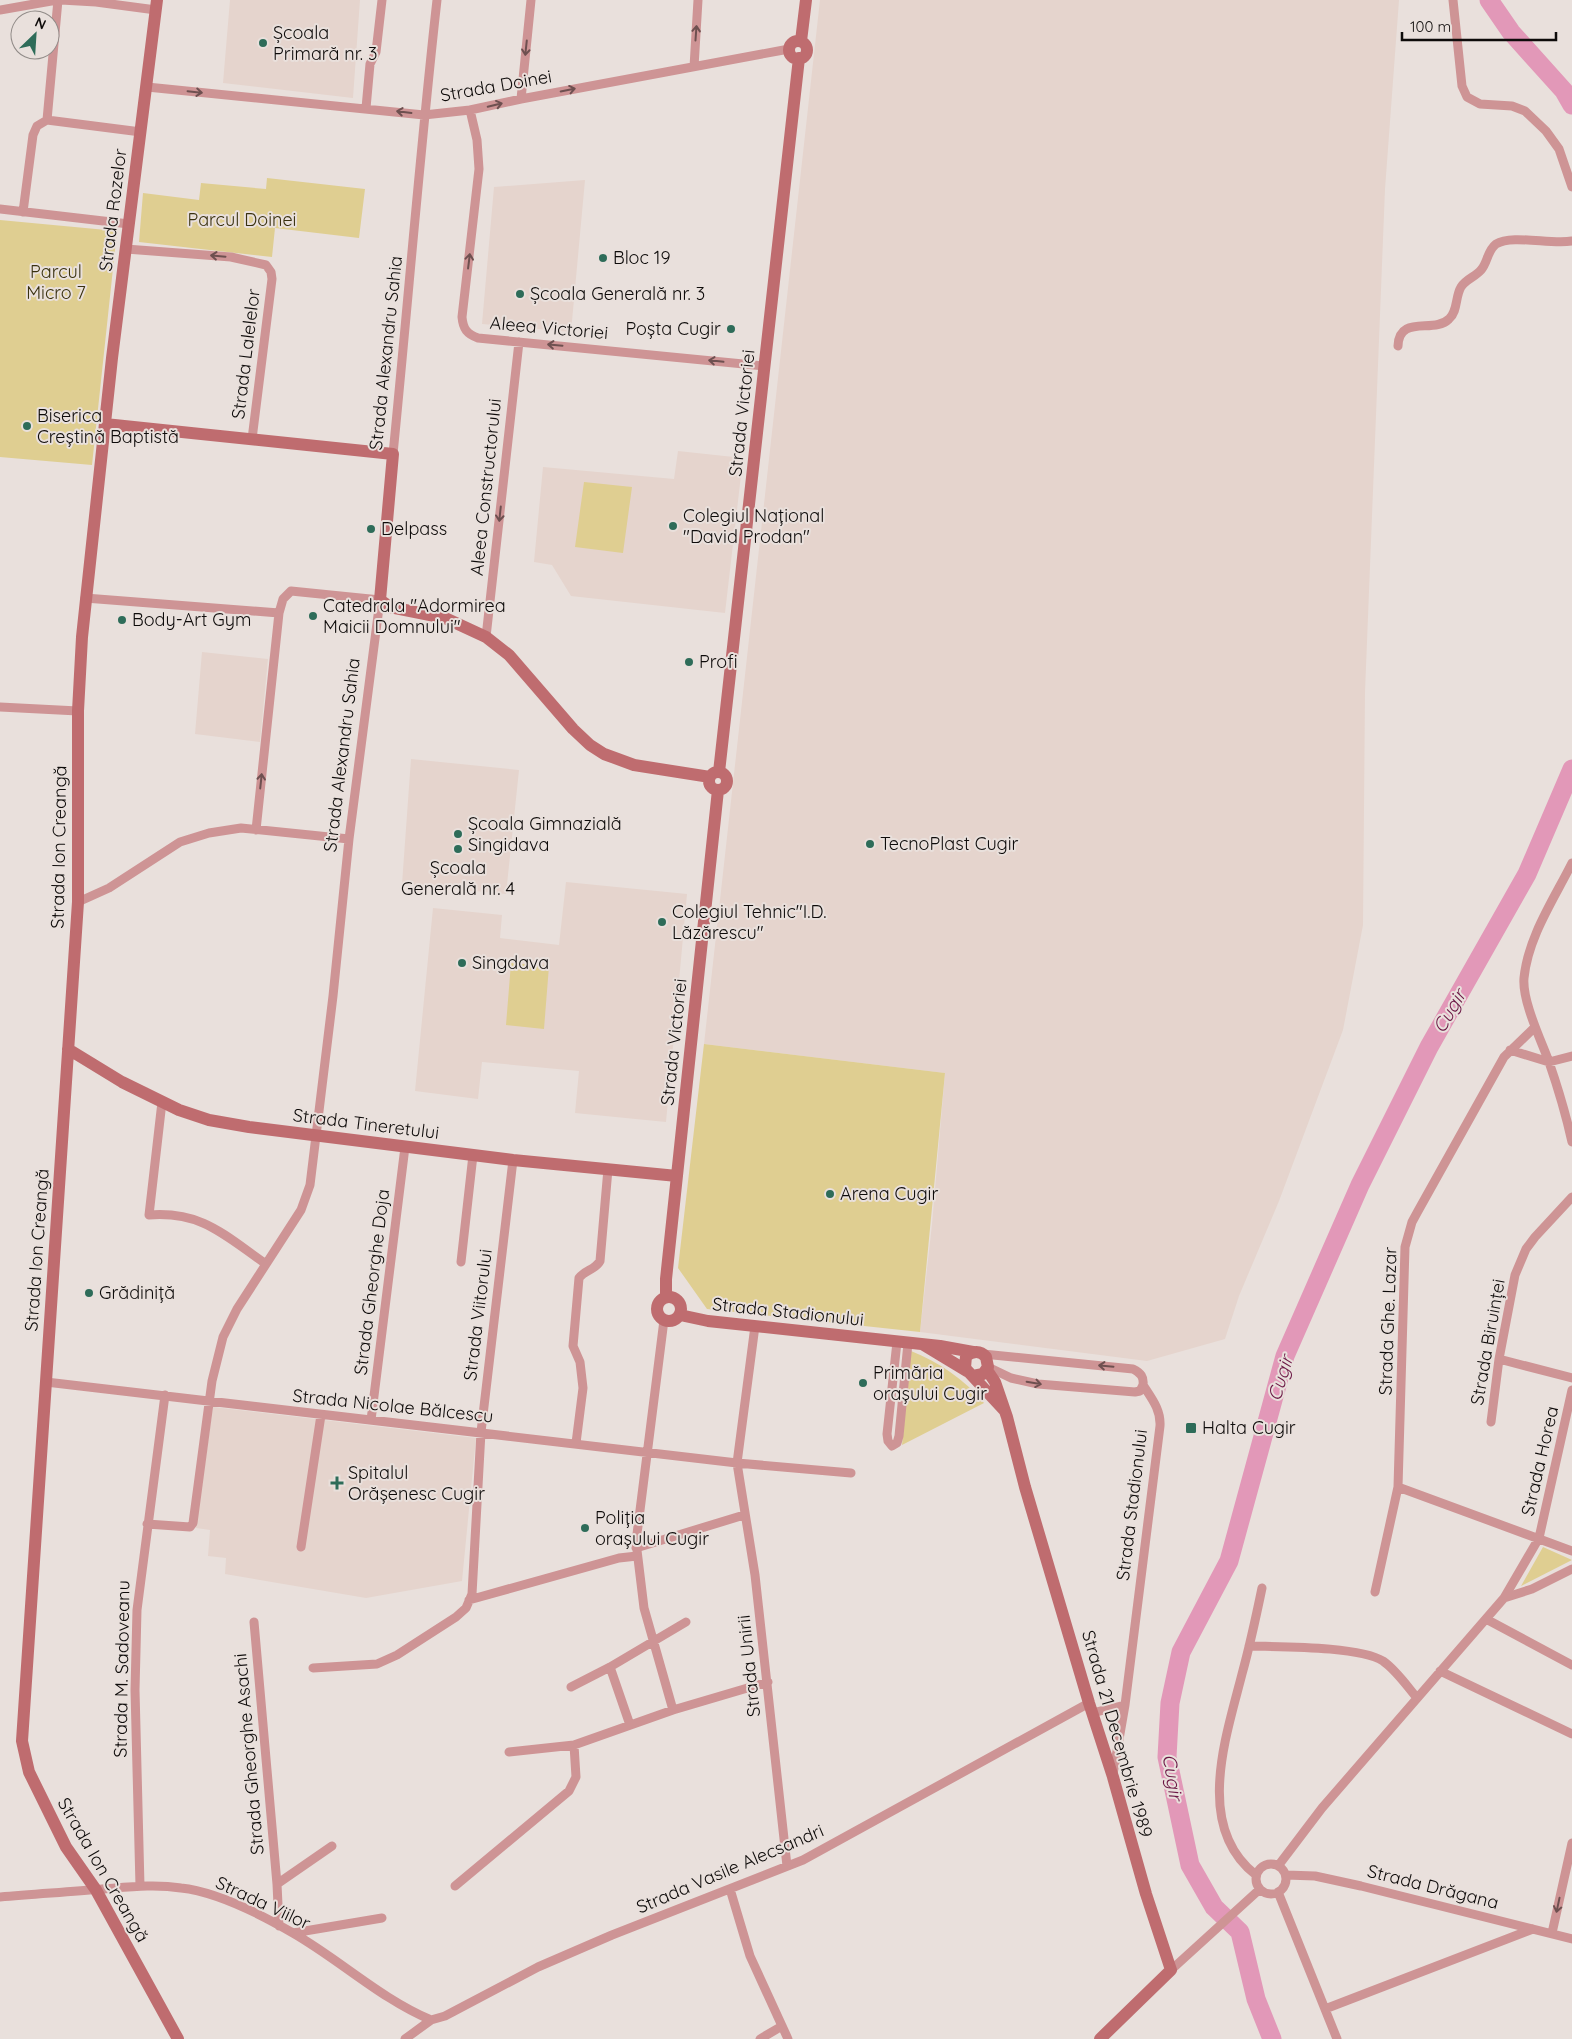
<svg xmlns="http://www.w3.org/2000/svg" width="1572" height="2039" font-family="Quicksand,sans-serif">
	<rect width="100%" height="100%" fill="#e9e0dc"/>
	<path fill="#e5d4cd" d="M230,0H360L353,98L223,83Z
		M820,0H1399L1385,189L1365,692L1363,925L1343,1030L1279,1201L1239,1296L1225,1339L1147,1361L920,1332L932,1224L945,1073L704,1044Z
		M585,180L571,332L482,324L494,187Z
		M678,451L743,458L725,613L571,596L552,565L534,562L543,467L674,479Z
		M202,652L268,659L260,742L195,734Z
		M411,759L519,770L506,894L402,884Z
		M566,882L687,894L666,1122L575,1113L579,1071L482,1062L478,1099L415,1091L433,908L502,915L500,938L559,945Z
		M213,1407L476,1438L462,1581L366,1598L225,1574L226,1558L208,1556L210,1530L196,1528Z"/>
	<path fill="#dfce91" d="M267,178L365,189L359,238L275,228L272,257L139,242L143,193L199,200L201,183L266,189Z
		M0,220L117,231L92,465L0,457Z
		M584,482L632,487L623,553L575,547Z
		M511,963L549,966L544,1029L506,1025Z
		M704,1044L945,1073L920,1332L707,1309L678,1268Z
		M911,1351C939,1362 964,1379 984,1403L902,1445Z
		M1543,1547L1572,1560L1521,1586Z"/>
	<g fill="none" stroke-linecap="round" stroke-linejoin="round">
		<path stroke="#e298b8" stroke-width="19" d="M1489,0L1511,32L1564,91L1572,105
			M1272,2039L1256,1999L1240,1932L1214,1907L1190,1865L1167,1757L1170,1703L1181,1652L1229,1561L1285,1356L1360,1185L1429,1047L1527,874L1572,769"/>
		<path stroke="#ce9495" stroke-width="9" d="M61,0L96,2L156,10
			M1453,0L1462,86L1467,97L1480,104L1512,106L1525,111L1546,131L1559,149L1572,187
			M0,10L57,0
			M694,67L698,0
			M147,87L424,115L470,110L521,99L789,49
			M521,99L531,0
			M366,108L370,64L376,52L382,0
			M470,110L477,140L479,169L462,317C463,329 467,334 478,338L765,366
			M47,120L141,132
			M0,209L129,224
			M23,212L33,135L37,126L47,120L58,0
			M126,249L231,257L266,265L271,272L272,279L252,439
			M1398,346C1399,314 1434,334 1449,319C1458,311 1455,297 1461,287C1466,279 1475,277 1481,270C1488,262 1487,251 1496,244C1512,234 1552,245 1572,241
			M393,454C408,303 420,151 437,0
			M85,598L279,613
			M486,637L519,342
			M0,707L78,711
			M1572,863C1554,899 1528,937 1524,978C1522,1001 1541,1040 1549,1062C1558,1088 1566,1115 1572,1142
			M78,902L109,888L180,842L209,833L241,828L349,839
			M1510,1050L1549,1062L1572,1056
			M162,1102L149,1215C202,1211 224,1235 266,1264
			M461,1262L473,1155
			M664,1320L636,1542L644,1608L673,1710
			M755,1326L737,1463L755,1575L787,1866
			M897,1342L887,1434L888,1441L892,1446L897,1443L899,1436L908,1343
			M983,1354L1133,1369C1141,1373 1144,1377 1143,1385
			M1499,1359L1572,1378
			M988,1367L1011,1378L1038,1384L1135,1392L1140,1391L1143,1385
			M46,1382L737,1463L851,1473
			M371,1420L405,1147
			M1491,1422L1499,1359L1515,1275L1526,1249L1535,1237L1572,1197
			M576,1443L583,1388L580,1362L573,1346L579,1278C585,1270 595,1270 600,1261L608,1169
			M1398,1487L1572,1551
			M147,1524L190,1527L193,1523L212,1381L223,1337L237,1309L301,1210L310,1185L333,996L349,839L380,600L291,591L283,599L279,613L256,830
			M301,1547L321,1415
			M636,1548L744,1515
			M1375,1592L1398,1487L1405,1247L1412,1222L1418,1211L1504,1057L1535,1027
			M1504,1598L1532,1589L1572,1569
			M469,1600L619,1558L637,1556
			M1486,1619L1572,1665
			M254,1622L277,1884L279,1926
			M1249,1646C1280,1647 1359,1646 1383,1661C1396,1670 1407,1686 1417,1698
			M610,1667L630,1725
			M313,1668L377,1664L397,1655L456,1617L466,1608L472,1594L481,1432L513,1160
			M1440,1671L1572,1734
			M571,1687L610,1667L686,1622
			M1092,1713L1125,1705
			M509,1752L574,1745L673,1710L768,1682
			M1113,1774L1125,1705L1160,1426C1161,1410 1152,1399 1143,1385
			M1256 1879a15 15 0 1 1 30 0a15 15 0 1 1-30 0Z
			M1278,1866L1322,1808L1504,1598L1539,1538L1572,1390
			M1256,1875C1194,1827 1226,1737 1242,1674C1250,1645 1256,1617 1262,1588
			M1286,1875L1315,1876L1361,1886L1572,1939
			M277,1884L332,1846
			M140,1886L135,1690L137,1610L165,1395
			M455,1886L569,1791L576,1777L574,1745
			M730,1889L750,1956L788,2039
			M1278,1892L1337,2039
			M0,1897C34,1894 68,1892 102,1889C129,1887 155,1884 181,1888C218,1892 262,1915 293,1933C340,1960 381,1999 431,2020
			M293,1933L382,1918
			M1552,1933L1572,1843
			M1171,1970L1260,1889
			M1325,2009L1533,1929
			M405,2039L431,2020L445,2016L538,1967L612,1935L803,1860L1089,1703
			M760,2039L782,2026"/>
		<path stroke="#bf6c6f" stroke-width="12" d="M157,0L112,358L82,637L78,711V902L22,1741L29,1772L66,1847L96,1890L178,2039
			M801,41L806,0
			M789 50a9 9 0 1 1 18 0a9 9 0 1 1-18 0Z
			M105,424L393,454L380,600L390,607L445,618L486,637L509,655L573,729L590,745L604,754L634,765L710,777
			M719,772L799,58
			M709 781a9 9 0 1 1 18 0a9 9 0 1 1-18 0Z
			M68,1049L122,1082L179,1110L209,1120L249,1127L513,1160L677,1176
			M666,1297V1279L718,790
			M657 1309a12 12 0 1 1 24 0a12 12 0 1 1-24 0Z
			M680,1315L708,1321L940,1346L973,1352
			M924,1345L967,1371
			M987,1370L995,1382L1007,1417L1025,1487L1089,1703L1113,1777L1146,1894L1171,1970L1100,2039
			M973,1376L983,1374L988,1367L986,1357C980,1350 973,1351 966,1356L965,1368L1004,1410"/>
	</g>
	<defs><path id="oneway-shaft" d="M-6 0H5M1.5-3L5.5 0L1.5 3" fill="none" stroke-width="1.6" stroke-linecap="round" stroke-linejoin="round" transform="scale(1.25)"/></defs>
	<g stroke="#6e5050">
		<use href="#oneway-shaft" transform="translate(696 33) rotate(-86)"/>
		<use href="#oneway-shaft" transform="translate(526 48) rotate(96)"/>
		<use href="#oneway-shaft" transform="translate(568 90) rotate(-11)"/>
		<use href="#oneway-shaft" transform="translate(195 92) rotate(6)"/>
		<use href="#oneway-shaft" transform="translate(495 105) rotate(-13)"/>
		<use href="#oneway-shaft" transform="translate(404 112) rotate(-173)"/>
		<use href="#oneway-shaft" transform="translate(218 256) rotate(-175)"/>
		<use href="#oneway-shaft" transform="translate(469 261) rotate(-83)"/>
		<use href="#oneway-shaft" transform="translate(555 345) rotate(-175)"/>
		<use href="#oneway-shaft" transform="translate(716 361) rotate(-174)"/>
		<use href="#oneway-shaft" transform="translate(500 514) rotate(96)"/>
		<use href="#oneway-shaft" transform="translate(261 781) rotate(-84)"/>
		<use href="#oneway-shaft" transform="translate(1106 1366) rotate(-175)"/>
		<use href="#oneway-shaft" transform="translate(1034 1383) rotate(10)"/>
		<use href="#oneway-shaft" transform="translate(1558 1905) rotate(102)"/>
	</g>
	<g fill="#2e6c59" stroke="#e9e0dc" stroke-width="2">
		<circle cx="263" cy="43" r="5"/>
		<circle cx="603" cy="258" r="5"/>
		<circle cx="520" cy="294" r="5"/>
		<circle cx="731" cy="329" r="5"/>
		<circle cx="27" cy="426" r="5"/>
		<circle cx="673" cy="526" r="5"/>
		<circle cx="371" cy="529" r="5"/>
		<circle cx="313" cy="616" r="5"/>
		<circle cx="122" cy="620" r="5"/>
		<circle cx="689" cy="662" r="5"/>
		<circle cx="458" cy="834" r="5"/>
		<circle cx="870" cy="844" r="5"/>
		<circle cx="458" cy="849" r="5"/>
		<circle cx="662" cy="922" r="5"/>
		<circle cx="462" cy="963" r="5"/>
		<circle cx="830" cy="1194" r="5"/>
		<circle cx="89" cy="1293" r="5"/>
		<circle cx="863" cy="1383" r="5"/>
		<rect x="1185" y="1422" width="12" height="12" rx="2.5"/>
		<path d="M334.5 1475.5h5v5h5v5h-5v5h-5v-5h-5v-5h5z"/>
		<circle cx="585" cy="1528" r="5"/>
	</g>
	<g text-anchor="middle" stroke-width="4" stroke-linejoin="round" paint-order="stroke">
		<g font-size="18" fill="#0e0b0a" stroke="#e9e0dc" text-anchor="start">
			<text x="273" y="39">Școala<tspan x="273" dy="21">Primară nr. 3</tspan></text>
			<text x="613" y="264">Bloc 19</text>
			<text x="530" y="300">Școala Generală nr. 3</text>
			<text x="721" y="335" text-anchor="end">Poșta Cugir</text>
			<text x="37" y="422">Biserica<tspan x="37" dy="21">Creștină Baptistă</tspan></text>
			<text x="683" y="522">Colegiul Național<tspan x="683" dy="21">"David Prodan"</tspan></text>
			<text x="381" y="535">Delpass</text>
			<text x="323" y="612">Catedrala "Adormirea<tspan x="323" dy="21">Maicii Domnului"</tspan></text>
			<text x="132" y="626">Body-Art Gym</text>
			<text x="699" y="668">Profi</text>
			<text x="468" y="830">Școala Gimnazială<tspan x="468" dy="21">Singidava</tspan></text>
			<text x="880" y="850">TecnoPlast Cugir</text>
			<text x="458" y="874" text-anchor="middle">Școala<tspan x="458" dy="21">Generală nr. 4</tspan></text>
			<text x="672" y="918">Colegiul Tehnic"I.D.<tspan x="672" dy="21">Lăzărescu"</tspan></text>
			<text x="472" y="969">Singdava</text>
			<text x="840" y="1200">Arena Cugir</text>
			<text x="99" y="1299">Grădiniță</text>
			<text x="873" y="1379">Primăria<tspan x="873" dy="21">orașului Cugir</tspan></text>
			<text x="1202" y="1434">Halta Cugir</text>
			<text x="348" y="1479">Spitalul<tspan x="348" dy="21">Orășenesc Cugir</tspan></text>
			<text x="595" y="1524">Poliția<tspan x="595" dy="21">orașului Cugir</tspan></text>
		</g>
		<g font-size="18" fill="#0e0b0a" stroke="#e9e0dc">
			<text transform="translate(496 86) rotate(-10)" y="6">Strada Doinei</text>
			<text transform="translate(113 210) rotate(-83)" y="6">Strada Rozelor</text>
			<text transform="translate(549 328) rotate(5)" y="6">Aleea Victoriei</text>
			<text transform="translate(386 353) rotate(-84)" y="6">Strada Alexandru Sahia</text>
			<text transform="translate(246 354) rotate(-83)" y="6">Strada Lalelelor</text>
			<text transform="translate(742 413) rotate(-84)" y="6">Strada Victoriei</text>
			<text transform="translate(486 487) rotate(-84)" y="6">Aleea Constructorului</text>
			<text transform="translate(342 755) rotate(-83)" y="6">Strada Alexandru Sahia</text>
			<text transform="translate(59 847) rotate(-89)" y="6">Strada Ion Creangă</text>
			<text transform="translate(674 1042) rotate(-84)" y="6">Strada Victoriei</text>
			<text transform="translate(366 1124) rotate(7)" y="6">Strada Tineretului</text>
			<text transform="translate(37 1250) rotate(-86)" y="6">Strada Ion Creangă</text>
			<text transform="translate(372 1282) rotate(-83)" y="6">Strada Gheorghe Doja</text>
			<text transform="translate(788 1312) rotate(6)" y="6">Strada Stadionului</text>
			<text transform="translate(478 1315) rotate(-83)" y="6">Strada Viitorului</text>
			<text transform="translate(1388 1321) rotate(-88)" y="6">Strada Ghe. Lazar</text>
			<text transform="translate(1488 1342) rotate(-80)" y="6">Strada Biruinței</text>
			<text transform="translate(393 1406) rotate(6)" y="6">Strada Nicolae Bălcescu</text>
			<text transform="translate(1540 1461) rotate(-77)" y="6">Strada Horea</text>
			<text transform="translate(1132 1505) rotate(-83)" y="6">Strada Stadionului</text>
			<text transform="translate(749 1666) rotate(-96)" y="6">Strada Unirii</text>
			<text transform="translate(122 1669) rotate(-89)" y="6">Strada M. Sadoveanu</text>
			<text transform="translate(1117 1734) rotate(74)" y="6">Strada 21 Decembrie 1989</text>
			<text transform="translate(249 1754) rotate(-95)" y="6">Strada Gheorghe Asachi</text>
			<text transform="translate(730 1869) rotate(-23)" y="6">Strada Vasile Alecsandri</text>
			<text transform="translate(103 1870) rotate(60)" y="6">Strada Ion Creangă</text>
			<text transform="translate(1433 1887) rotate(14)" y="6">Strada Drăgana</text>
			<text transform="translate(263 1903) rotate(25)" y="6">Strada Viilor</text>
		</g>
		<g font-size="18" fill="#39310f" stroke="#e9e0dc">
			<text x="242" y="226">Parcul Doinei</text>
			<text x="56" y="278">Parcul<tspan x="56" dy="21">Micro 7</tspan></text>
		</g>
		<g font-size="19" font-style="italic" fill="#6b1644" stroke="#e9e0dc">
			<text transform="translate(1449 1011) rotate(-60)" y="7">Cugir</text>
			<text transform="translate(1280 1378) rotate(-73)" y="7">Cugir</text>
			<text transform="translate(1173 1777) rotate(81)" y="7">Cugir</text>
		</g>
	</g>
	<g transform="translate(35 35) rotate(25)"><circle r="24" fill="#e9e0dc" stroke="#918b88"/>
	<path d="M0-4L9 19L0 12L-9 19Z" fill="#2e6c59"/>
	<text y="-8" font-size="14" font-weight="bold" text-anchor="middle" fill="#0e0b0a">N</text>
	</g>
	<path d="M1402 32v8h154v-8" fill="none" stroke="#0e0b0a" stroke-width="2.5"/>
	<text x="1410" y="32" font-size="15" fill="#0e0b0a" stroke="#e9e0dc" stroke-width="4" paint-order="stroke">100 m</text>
</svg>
